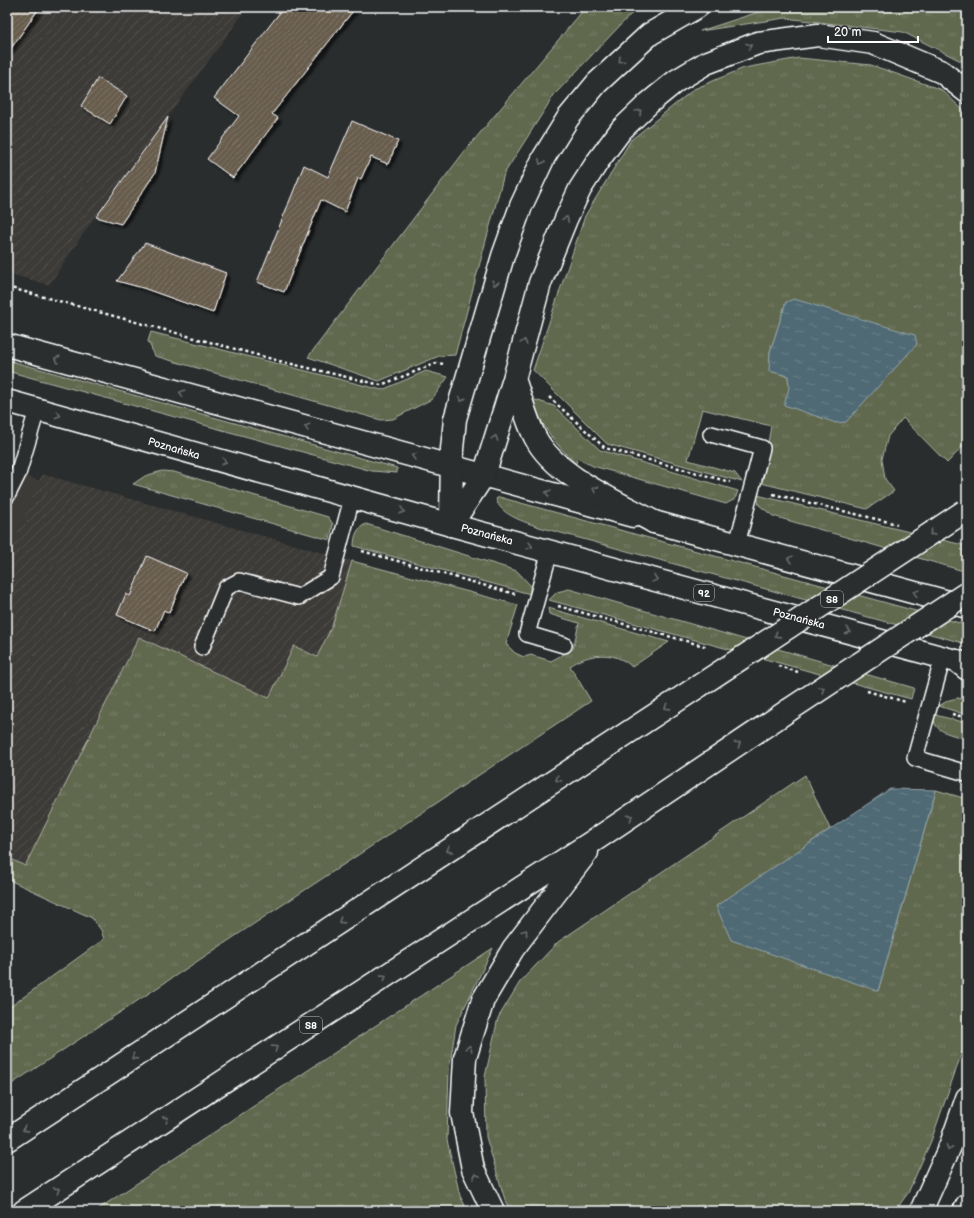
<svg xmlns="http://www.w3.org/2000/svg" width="974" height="1218" font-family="'Balsamiq Sans',sans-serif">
	<defs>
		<pattern id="industrial-furrows" width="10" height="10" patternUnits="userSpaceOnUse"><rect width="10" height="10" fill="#3c3b38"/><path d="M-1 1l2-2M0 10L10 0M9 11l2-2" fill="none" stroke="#504f4c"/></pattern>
		<pattern id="grass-tufts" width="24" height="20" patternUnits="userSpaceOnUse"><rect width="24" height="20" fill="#60674e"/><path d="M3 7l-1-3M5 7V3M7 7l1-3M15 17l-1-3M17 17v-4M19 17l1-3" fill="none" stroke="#787e69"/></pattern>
		<pattern id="water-ripples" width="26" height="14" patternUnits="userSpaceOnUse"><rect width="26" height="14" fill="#4f6a74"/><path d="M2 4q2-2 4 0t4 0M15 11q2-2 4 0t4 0" fill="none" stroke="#698089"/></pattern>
		<pattern id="building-hatch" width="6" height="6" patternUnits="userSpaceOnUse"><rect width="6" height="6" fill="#675d4e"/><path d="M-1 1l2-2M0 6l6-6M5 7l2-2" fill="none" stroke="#7e7569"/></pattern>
		<filter id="shadow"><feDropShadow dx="3.5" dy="3.5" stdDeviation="1" flood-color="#0009"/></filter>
	</defs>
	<rect width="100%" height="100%" fill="#2a2d2e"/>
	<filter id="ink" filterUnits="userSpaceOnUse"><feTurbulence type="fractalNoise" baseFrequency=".025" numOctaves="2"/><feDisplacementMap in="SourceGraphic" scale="8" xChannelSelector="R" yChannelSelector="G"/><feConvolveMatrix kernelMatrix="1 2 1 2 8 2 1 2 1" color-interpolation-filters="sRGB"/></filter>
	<g filter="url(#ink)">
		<path fill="#3c3b38" d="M7,470L40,481L7,558Z"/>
		<path fill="url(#industrial-furrows)" d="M7,7H248L95,216L49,285L7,273Z
			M42,474L352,561L332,626L317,657L294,646L269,698L139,637L25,867L7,858V558Z"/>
		<path fill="url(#grass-tufts)" stroke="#b0b3a6" fill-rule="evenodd" d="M586,7H641L630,15L554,95L504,174L455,355L439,356L379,381L308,357L464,152Z
			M774,7H938L967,12V64L903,32L785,18L700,31Z
			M799,58L871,65L942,90L967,114V442L947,463L903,418L888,436L882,459L885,479L894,491L867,509L761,483L771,426L702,409L688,460L735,473L742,482L607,444L533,370L585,216L631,140L694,89L744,68ZM786,302L836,423L789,387L788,376L770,371V352Z
			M151,332L382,390L426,371L448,377L432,399L393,419L381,420L155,356L148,341Z
			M7,360L397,468V473L372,471L7,371Z
			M532,399L554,406L600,450L738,491L735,499L726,504L593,466L577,458L576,464C556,445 541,426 532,399Z
			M162,471L174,472L328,517L333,524L330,540L133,484L145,476Z
			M757,495L967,546V572L773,516L759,505Z
			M499,497L967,625V644L539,527C525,522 500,515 496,499Z
			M366,524L517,571L530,585V594L354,546C354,536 357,528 366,524Z
			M352,561L518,605L506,644L515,653L524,657L531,655L551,661L573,649L579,623L549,614L548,608L669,642L632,667C615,650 589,653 570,666L591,701L7,1087V1009L104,939L101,930L92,918L7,879V857L25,866L139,637L269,698L294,646L317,657L332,626Z
			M569,589L914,688L911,699L549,600L557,592Z
			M958,698L967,700V715L939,706L949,700Z
			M935,715L967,723V739C955,735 929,732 935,715Z
			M805,775L830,829L717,907L878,991L936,790L967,799V1038L931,1141L908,1193L895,1211H512L506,1203L486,1137L485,1077L498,1018L520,982L558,942Z
			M493,948L456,1025L449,1070L447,1140L460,1196L468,1211H95Z"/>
		<path fill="url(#water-ripples)" stroke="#95a6ac" d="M794,299L915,335L917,344L846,422L836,423L784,405L789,388L788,376L769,371L770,352L786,302Z
			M890,789L936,790L878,991L731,940L716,906Z"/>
		<path fill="url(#building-hatch)" stroke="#fff" filter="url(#shadow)" d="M7,7H40L7,54Z
			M284,7H356L272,114L278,118L233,178L207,159L239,116L214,98Z
			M98,78L127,96L110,124L81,106Z
			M168,117L155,173L121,224L96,217Z
			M352,121L398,141L388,164L371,157L361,179L358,178L345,212L321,200L284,292L257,282L304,165L328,177Z
			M145,243L226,273L213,313L143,288L117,281Z
			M147,556L186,573L169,613L164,610L155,631L117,615L126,594L130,596Z"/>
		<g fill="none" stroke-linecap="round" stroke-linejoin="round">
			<defs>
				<path id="service" d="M711,434L762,448L737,544
					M7,496L18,474L37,410
					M550,551L527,634L564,645
					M202,647L226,588L239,581L299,597L331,577L352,498
					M943,657L915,758L966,773"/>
				<path id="secondary" d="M7,345L633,516
					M7,401L451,525"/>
				<path id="primary" d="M654,522L967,607
					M451,525L967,664"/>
				<path id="motorway" d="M514,379C521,398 526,419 535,437C555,476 616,501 654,522
					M451,525L484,475L514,379L540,283L566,219L580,189L598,161L621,130L649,103L676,81L706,63L758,43L818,35L873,43L942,72L967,92
					M451,525L452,449L455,419L503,256L521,206L544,157L568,118L597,83L650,34L697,7
					M957,661L967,669
					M7,1140L699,686
					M24,1211L598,838L789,710
					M493,1211L473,1169L462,1113L465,1058L483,1000L513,949L587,852
					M921,1211L951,1144L967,1098
					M964,1211L967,1205"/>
			</defs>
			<use href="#service" stroke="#fff" stroke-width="18"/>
			<use href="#secondary" stroke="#fff" stroke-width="25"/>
			<use href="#primary" stroke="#fff" stroke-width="25"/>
			<use href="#motorway" stroke="#fff" stroke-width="25"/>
			<path stroke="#fff" stroke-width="2.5" stroke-dasharray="3 3" stroke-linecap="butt" d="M7,287L283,362L381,385L437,363L444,364
				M549,397L605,448L730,482
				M773,494L897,524
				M362,551L515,594
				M558,606L708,647
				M778,666L798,672
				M867,691L906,702
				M952,714L967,718"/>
			<use href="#service" stroke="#2a2d2e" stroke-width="15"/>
			<use href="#secondary" stroke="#2a2d2e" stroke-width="22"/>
			<use href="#primary" stroke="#2a2d2e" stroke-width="22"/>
			<use href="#motorway" stroke="#2a2d2e" stroke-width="22"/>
			<defs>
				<path id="motorway-bridge" d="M699,686L965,511
					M789,710L967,593"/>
			</defs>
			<use href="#motorway-bridge" stroke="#fff" stroke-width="25" stroke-linecap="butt"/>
			<use href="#motorway-bridge" stroke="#2a2d2e" stroke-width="22"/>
		</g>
		<defs><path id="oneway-chevron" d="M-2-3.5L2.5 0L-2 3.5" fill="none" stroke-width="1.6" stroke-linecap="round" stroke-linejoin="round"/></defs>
		<g stroke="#6a6c6d">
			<use href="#oneway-chevron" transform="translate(749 46) rotate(-21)"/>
			<use href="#oneway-chevron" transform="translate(621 60) rotate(137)"/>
			<use href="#oneway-chevron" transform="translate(639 112) rotate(-45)"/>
			<use href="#oneway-chevron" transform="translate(541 162) rotate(116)"/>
			<use href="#oneway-chevron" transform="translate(566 219) rotate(-66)"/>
			<use href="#oneway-chevron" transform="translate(495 283) rotate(106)"/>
			<use href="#oneway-chevron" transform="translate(524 342) rotate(-75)"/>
			<use href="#oneway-chevron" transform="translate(57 359) rotate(-165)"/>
			<use href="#oneway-chevron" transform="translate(182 393) rotate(-165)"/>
			<use href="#oneway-chevron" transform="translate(462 399) rotate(107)"/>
			<use href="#oneway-chevron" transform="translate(58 415) rotate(16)"/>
			<use href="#oneway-chevron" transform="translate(307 427) rotate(-165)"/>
			<use href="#oneway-chevron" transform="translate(495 438) rotate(-72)"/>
			<use href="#oneway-chevron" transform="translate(414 456) rotate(-165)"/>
			<use href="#oneway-chevron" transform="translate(224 462) rotate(16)"/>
			<use href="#oneway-chevron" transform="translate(595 489) rotate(-151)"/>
			<use href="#oneway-chevron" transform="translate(548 493) rotate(-165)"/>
			<use href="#oneway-chevron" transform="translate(402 511) rotate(15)"/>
			<use href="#oneway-chevron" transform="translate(932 533) rotate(147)"/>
			<use href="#oneway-chevron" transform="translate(530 546) rotate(15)"/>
			<use href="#oneway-chevron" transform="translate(790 559) rotate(-165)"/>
			<use href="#oneway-chevron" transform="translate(655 579) rotate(15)"/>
			<use href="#oneway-chevron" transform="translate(916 593) rotate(-165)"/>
			<use href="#oneway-chevron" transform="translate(848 631) rotate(15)"/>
			<use href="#oneway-chevron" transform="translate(777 635) rotate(147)"/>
			<use href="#oneway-chevron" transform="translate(822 689) rotate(-33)"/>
			<use href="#oneway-chevron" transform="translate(667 707) rotate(147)"/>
			<use href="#oneway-chevron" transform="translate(738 744) rotate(-34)"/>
			<use href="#oneway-chevron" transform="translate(558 779) rotate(147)"/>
			<use href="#oneway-chevron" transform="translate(630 817) rotate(-34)"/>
			<use href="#oneway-chevron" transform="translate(449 850) rotate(147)"/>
			<use href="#oneway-chevron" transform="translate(341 921) rotate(147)"/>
			<use href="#oneway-chevron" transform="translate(525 932) rotate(-53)"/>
			<use href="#oneway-chevron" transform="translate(384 977) rotate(-33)"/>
			<use href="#oneway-chevron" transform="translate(275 1048) rotate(-33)"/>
			<use href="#oneway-chevron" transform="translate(469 1048) rotate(-73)"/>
			<use href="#oneway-chevron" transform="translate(134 1057) rotate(147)"/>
			<use href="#oneway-chevron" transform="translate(166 1119) rotate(-33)"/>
			<use href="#oneway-chevron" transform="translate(25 1129) rotate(147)"/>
			<use href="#oneway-chevron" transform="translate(949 1148) rotate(112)"/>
			<use href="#oneway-chevron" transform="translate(476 1176) rotate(-115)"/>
			<use href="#oneway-chevron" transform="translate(57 1190) rotate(-33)"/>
		</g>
	</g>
	<g text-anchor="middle" stroke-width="3.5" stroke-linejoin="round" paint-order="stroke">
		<g fill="#2a2d2e" stroke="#bfc0c0" stroke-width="1">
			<rect x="694" y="585" width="20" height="16" rx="3"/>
			<rect x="821" y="591" width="22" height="16" rx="3"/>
			<rect x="300" y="1017" width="22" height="16" rx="3"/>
		</g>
		<g font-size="10" font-weight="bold" fill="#fff">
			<text x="704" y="597">92</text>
			<text x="832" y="603">S8</text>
			<text x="311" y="1029">S8</text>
		</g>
		<g font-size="11" fill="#fff" stroke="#2a2d2e">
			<text transform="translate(174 448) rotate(16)" y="4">Poznańska</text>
			<text transform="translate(487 534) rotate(15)" y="4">Poznańska</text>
			<text transform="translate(799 618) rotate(15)" y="4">Poznańska</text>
		</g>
	</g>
	<rect width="974" height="1218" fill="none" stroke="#2a2d2e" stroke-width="24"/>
	<rect x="12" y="12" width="950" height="1194" fill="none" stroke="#fff" stroke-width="1.5" filter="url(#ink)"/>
	<path d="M828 36v6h90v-6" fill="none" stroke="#ffffff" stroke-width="2"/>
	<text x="834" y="36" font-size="12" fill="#ffffff" stroke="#2a2d2e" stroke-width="3" paint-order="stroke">20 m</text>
</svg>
